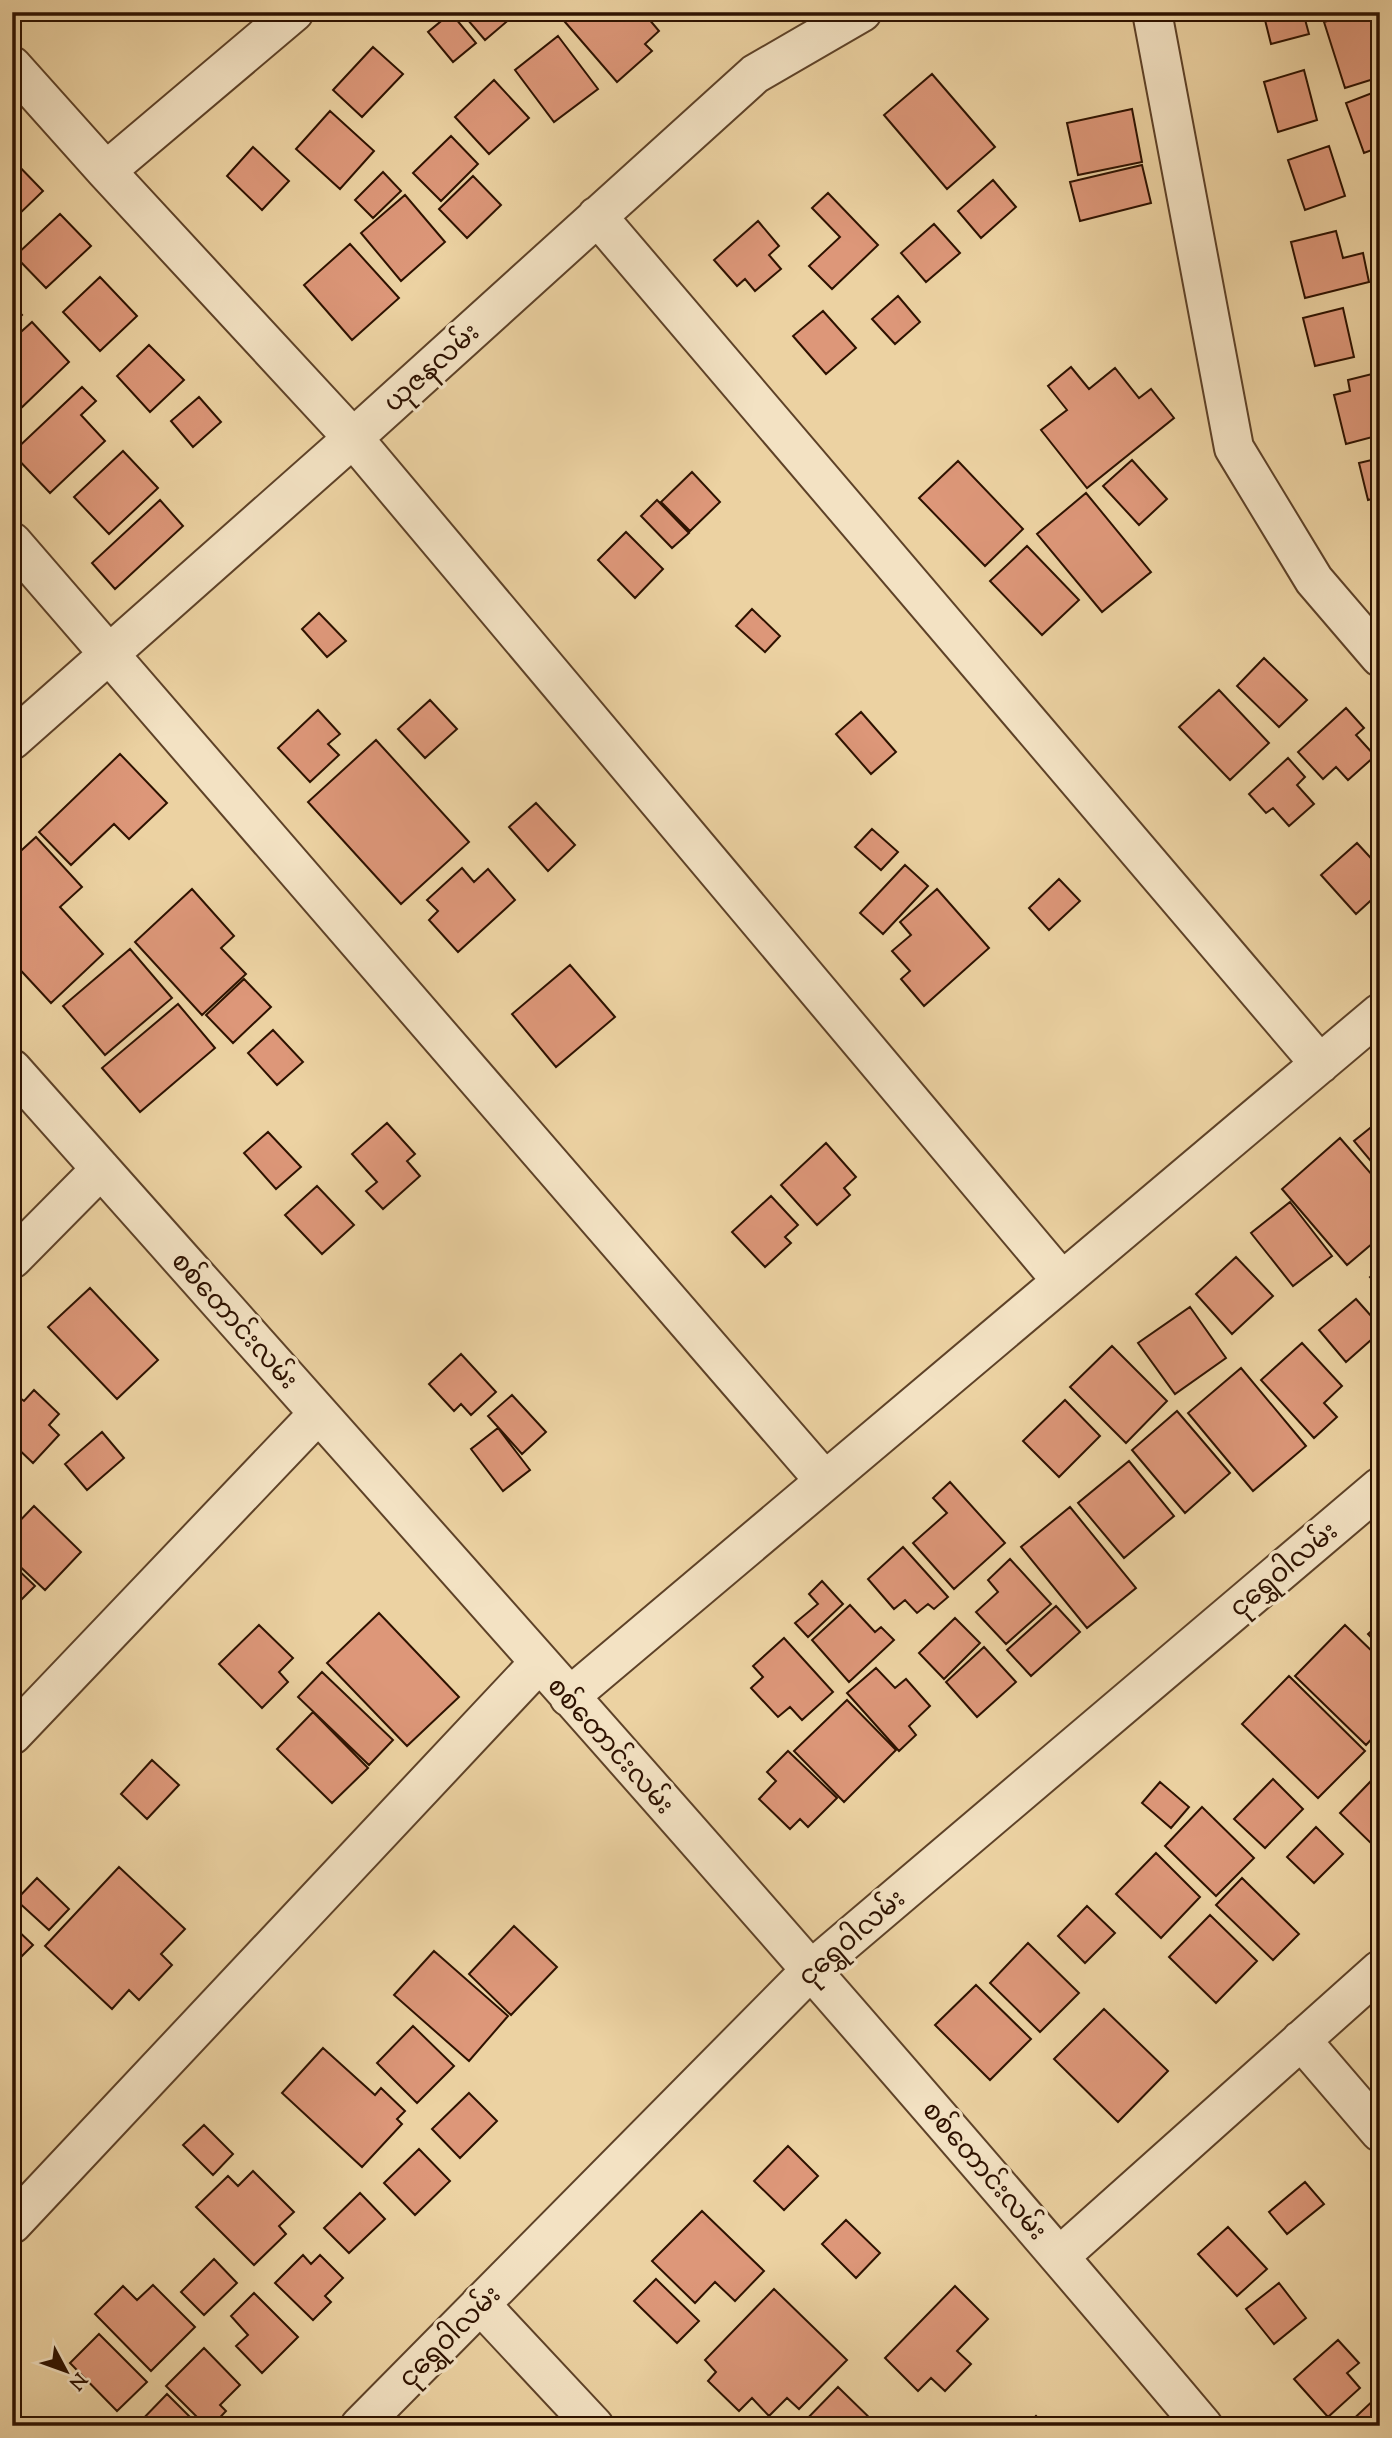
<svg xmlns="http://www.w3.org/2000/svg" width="1392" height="2438" font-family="'Sorts Mill Goudy','Noto Sans Myanmar',serif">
	<rect width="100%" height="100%" fill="#ecd2a2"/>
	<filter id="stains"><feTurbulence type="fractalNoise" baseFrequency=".00286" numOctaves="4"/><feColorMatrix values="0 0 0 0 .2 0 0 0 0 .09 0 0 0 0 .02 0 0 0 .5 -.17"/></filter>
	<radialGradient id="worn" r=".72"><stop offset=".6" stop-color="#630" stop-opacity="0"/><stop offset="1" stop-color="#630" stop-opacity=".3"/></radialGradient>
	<path fill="#dd9779" stroke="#2e1200" stroke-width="2" d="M461,12H518L485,40Z
		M576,12H643L659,31L645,44L652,51L617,82L565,22Z
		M1263,12H1303L1309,34L1271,44Z
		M1357,12H1380V77L1345,88L1324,22Z
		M451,13L476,43L453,62L428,32Z
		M558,36L598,89L554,122L515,70Z
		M373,47L403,74L362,117L333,90Z
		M1304,70L1317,120L1278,132L1264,82Z
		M932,74L995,147L947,189L884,115Z
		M494,80L529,118L489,154L455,117Z
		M1380,90V147L1364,153L1346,103Z
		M1132,109L1142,162L1078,175L1067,123Z
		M330,111L374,151L340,189L296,149Z
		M451,136L478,164L441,201L413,173Z
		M1329,146L1345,196L1305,210L1288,160Z
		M253,147L289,181L262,210L227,176Z
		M12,159L43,191L12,221Z
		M1142,165L1151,203L1080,221L1070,182Z
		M383,172L401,191L373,218L355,200Z
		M473,176L501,205L467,238L439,209Z
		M993,180L1016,207L981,238L958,211Z
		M828,193L878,245L832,289L809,266L840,237L812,208Z
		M405,195L445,242L401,281L361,233Z
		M60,214L91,246L46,288L15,256Z
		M758,221L779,246L769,255L781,269L755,291L745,279L737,286L714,260Z
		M934,224L960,253L926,282L901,253Z
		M1336,231L1343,258L1363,253L1369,282L1305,298L1291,242Z
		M350,244L399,298L352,340L304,285Z
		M100,277L137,316L100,351L63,312Z
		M898,296L920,322L895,344L872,319Z
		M12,304L22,315L12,324Z
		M1343,308L1354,357L1315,366L1303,318Z
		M823,311L856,348L826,374L793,336Z
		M32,322L69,362L17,412L12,407V340Z
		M149,345L184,380L150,412L117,376Z
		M1071,367L1089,389L1115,368L1139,398L1151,389L1174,418L1087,488L1041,430L1067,410L1048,386Z
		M1380,372V435L1346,444L1334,395L1350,391L1348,380Z
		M82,387L96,401L81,415L105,441L50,493L12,453Z
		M199,397L221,422L193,447L171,421Z
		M123,451L158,488L109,534L74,497Z
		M1380,458V497L1368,500L1359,463Z
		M1132,460L1167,499L1139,525L1103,486Z
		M958,461L1023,529L985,566L919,498Z
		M692,472L720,502L690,531L661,502Z
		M1086,493L1151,572L1102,612L1037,534Z
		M160,500L183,526L115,589L92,563Z
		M657,500L689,533L672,548L641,516Z
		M626,532L663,569L635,598L598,560Z
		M1027,546L1079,600L1042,635L990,581Z
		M752,609L780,636L765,652L736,626Z
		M319,613L346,641L327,657L302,629Z
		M1264,658L1307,700L1279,727L1237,686Z
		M1219,690L1269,743L1230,780L1179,727Z
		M430,700L457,729L425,758L398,729Z
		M1346,708L1364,728L1356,735L1375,756L1348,780L1336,767L1323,779L1298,752Z
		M318,710L340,734L328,744L339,755L310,782L278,748Z
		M861,712L896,752L871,774L836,734Z
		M376,740L469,842L401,904L308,802Z
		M120,754L167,803L129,839L114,824L71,865L39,832Z
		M1288,758L1305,777L1297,785L1314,804L1289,826L1273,808L1266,813L1249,794Z
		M536,803L575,845L548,871L509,827Z
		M872,829L898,852L881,870L855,847Z
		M36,837L82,887L60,907L103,954L51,1003L12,961V859Z
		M1357,843L1380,868V892L1356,914L1321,875Z
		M905,865L928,886L883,934L860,913Z
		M462,868L474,882L488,869L515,900L458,952L429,920L438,911L427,900Z
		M1059,879L1080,901L1049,930L1029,908Z
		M192,889L234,936L221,948L246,974L202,1015L135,942Z
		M937,889L989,948L924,1006L901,979L910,971L892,951L911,935L900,922Z
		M130,949L172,998L105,1055L63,1006Z
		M570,965L615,1017L556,1067L512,1014Z
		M244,979L271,1007L233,1043L206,1015Z
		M178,1004L215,1048L140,1112L102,1068Z
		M273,1030L303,1062L277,1085L248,1053Z
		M1380,1120V1172L1354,1141Z
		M387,1123L415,1154L407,1161L420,1176L383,1209L366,1191L377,1182L352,1154Z
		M268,1132L301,1167L276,1189L244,1153Z
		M1340,1138L1380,1184V1237L1347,1265L1282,1189Z
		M826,1143L856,1177L844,1188L850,1195L817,1225L781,1185Z
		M317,1186L354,1225L322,1254L285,1215Z
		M771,1196L798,1225L785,1237L791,1243L765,1267L732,1232Z
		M1290,1202L1332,1256L1293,1286L1251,1233Z
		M1236,1257L1273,1296L1232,1334L1196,1294Z
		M1380,1269V1288L1370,1277Z
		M90,1288L158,1360L117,1399L48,1327Z
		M1356,1299L1380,1326V1332L1346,1362L1319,1330Z
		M1190,1307L1226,1358L1175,1394L1138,1343Z
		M1302,1343L1342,1386L1324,1403L1337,1417L1314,1438L1261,1380Z
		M1112,1346L1167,1401L1126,1443L1070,1387Z
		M461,1354L496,1392L471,1415L461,1404L454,1411L429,1384Z
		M1241,1368L1306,1446L1253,1491L1188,1413Z
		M34,1390L59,1414L49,1425L59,1435L33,1463L12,1443V1392L24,1401Z
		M512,1395L546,1432L522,1454L488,1416Z
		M1065,1400L1100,1436L1059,1477L1023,1441Z
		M1177,1411L1230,1473L1185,1513L1132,1450Z
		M498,1428L530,1470L503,1491L471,1449Z
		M102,1432L124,1458L87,1490L65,1464Z
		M1129,1461L1174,1516L1124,1558L1078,1503Z
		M950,1482L1005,1543L954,1589L913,1543L947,1513L933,1498Z
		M34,1506L81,1552L45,1590L12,1559V1529Z
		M1070,1507L1136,1588L1087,1628L1021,1547Z
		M903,1547L948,1597L934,1609L928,1604L917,1613L905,1600L894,1609L868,1579Z
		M1010,1559L1051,1604L1006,1644L976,1612L998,1592L988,1580Z
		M12,1564L35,1586L12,1609Z
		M822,1581L843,1604L808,1637L795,1623L818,1604L809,1594Z
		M850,1605L875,1632L881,1627L894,1640L849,1682L812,1640Z
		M1056,1606L1080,1632L1031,1676L1007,1650Z
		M379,1613L459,1697L407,1746L327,1663Z
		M955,1618L980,1643L944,1679L919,1653Z
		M1380,1623V1647L1368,1634Z
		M259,1625L293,1658L279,1672L288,1682L262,1708L219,1664Z
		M1345,1625L1380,1659V1730L1366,1745L1295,1676Z
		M784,1638L833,1692L802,1720L790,1707L778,1717L751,1688L763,1677L753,1666Z
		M984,1647L1016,1682L977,1717L946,1682Z
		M876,1668L895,1688L906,1679L930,1706L909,1726L916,1735L899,1751L847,1693Z
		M322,1672L393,1740L369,1765L298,1697Z
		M1289,1676L1365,1751L1318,1798L1242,1724Z
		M847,1700L896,1750L844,1802L794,1751Z
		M313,1712L368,1768L332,1803L277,1749Z
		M788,1751L837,1798L808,1827L800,1819L790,1829L759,1799L776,1781L767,1772Z
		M152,1760L179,1785L147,1819L121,1794Z
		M1273,1779L1303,1809L1265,1848L1234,1819Z
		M1160,1782L1189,1807L1171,1828L1142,1803Z
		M1370,1782L1380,1791V1852L1340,1813Z
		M1202,1807L1254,1858L1216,1896L1165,1846Z
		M1316,1827L1343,1854L1314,1883L1287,1857Z
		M1156,1853L1200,1897L1161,1938L1116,1894Z
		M119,1867L185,1929L161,1954L172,1965L139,2000L129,1990L112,2009L45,1946Z
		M37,1878L69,1909L49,1930L16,1900Z
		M1242,1878L1299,1934L1273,1960L1216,1905Z
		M1087,1906L1115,1933L1085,1963L1058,1936Z
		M1210,1915L1257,1961L1216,2003L1169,1957Z
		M12,1925L33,1945L12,1966Z
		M514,1926L557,1967L511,2015L469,1974Z
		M1028,1943L1079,1993L1040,2032L990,1983Z
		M434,1951L508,2016L469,2061L394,1995Z
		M976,1985L1031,2039L990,2080L935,2025Z
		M1104,2009L1168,2071L1118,2122L1054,2059Z
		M413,2026L454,2066L417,2103L377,2063Z
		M323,2048L375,2095L381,2088L405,2111L397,2119L402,2124L362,2167L282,2093Z
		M469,2093L497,2121L460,2158L432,2129Z
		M204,2125L233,2154L213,2175L183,2145Z
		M788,2146L818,2176L784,2210L754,2181Z
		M419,2149L450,2181L415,2215L384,2183Z
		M253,2171L294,2212L279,2226L286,2234L254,2265L196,2207L228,2176L238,2186Z
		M1305,2182L1324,2204L1287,2234L1269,2212Z
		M360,2193L385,2219L349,2253L324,2228Z
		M702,2211L764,2271L735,2301L715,2282L695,2303L652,2261Z
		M846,2220L880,2253L856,2278L822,2244Z
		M1228,2227L1267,2269L1237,2296L1198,2254Z
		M303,2255L311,2264L320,2255L343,2278L325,2296L331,2302L313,2320L275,2283Z
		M214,2259L237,2283L204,2315L181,2292Z
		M656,2279L699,2321L677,2343L634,2301Z
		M1279,2283L1306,2318L1274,2344L1246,2309Z
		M153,2285L195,2327L151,2371L95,2314L123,2286L137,2300Z
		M955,2286L988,2319L957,2351L971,2364L945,2391L931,2378L918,2391L885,2358Z
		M774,2289L847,2360L799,2409L787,2398L769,2416L752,2398L739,2411L708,2381L716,2372L705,2360Z
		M254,2293L298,2337L262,2373L236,2346L248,2335L231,2316Z
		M99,2334L147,2382L117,2411L70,2363Z
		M1338,2340L1359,2363L1347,2373L1360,2388L1328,2417L1294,2379Z
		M204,2348L240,2385L220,2405L226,2411L212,2426H206L166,2386Z
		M838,2387L878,2426H800Z
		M167,2394L199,2426H136Z
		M1380,2394V2426H1346Z
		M1036,2416L1046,2426H1026Z"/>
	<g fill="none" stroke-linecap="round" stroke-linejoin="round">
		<defs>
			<path id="minor" d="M1152,12L1234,448L1314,580L1380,657
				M12,66L106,171L353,438L1062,1281
				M106,171L294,12
				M597,216L1320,1064
				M12,542L825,1481
				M12,740L353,438L755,74L862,12
				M12,1069C412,1519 815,1966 1203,2426
				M12,1259L101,1169
				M569,1697L1380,1013
				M12,1735L318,1414
				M1301,2040L1380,2132
				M12,2224L539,1663
				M1060,2256L1380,1970
				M480,2304L594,2426
				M360,2426L811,1970L1380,1487"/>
		</defs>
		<use href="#minor" stroke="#5e4228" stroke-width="42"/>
		<use href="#minor" stroke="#f3e2c3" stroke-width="38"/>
	</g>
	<g text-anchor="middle" stroke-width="7" stroke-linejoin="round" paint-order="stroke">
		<g font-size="26" fill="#2e1200" stroke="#f3e2c3">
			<text transform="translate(431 367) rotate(-42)" y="9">ယုဇနလမ်း</text>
			<text transform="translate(235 1320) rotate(48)" y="9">စစ်တောင်းလမ်း</text>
			<text transform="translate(1283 1569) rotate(-40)" y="9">ငုရွှေဝါလမ်း</text>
			<text transform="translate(611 1745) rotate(48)" y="9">စစ်တောင်းလမ်း</text>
			<text transform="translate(851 1937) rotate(-41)" y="9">ငုရွှေဝါလမ်း</text>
			<text transform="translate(985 2170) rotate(49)" y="9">စစ်တောင်းလမ်း</text>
			<text transform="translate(449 2336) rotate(-45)" y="9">ငုရွှေဝါလမ်း</text>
		</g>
	</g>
	<rect width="1392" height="2438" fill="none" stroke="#ecd2a2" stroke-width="42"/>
	<rect x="14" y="14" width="1364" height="2410" fill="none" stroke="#2e1200" stroke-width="3.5"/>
	<rect x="21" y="21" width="1350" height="2396" fill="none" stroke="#2e1200" stroke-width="2"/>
	<g transform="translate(66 2371) rotate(131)" stroke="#f3e2c3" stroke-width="5" paint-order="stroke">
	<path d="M0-5L12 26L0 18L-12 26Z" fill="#2e1200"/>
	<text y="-10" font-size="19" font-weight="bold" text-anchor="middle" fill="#2e1200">N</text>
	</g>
	<rect width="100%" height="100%" filter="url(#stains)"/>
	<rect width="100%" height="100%" fill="url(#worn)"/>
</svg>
